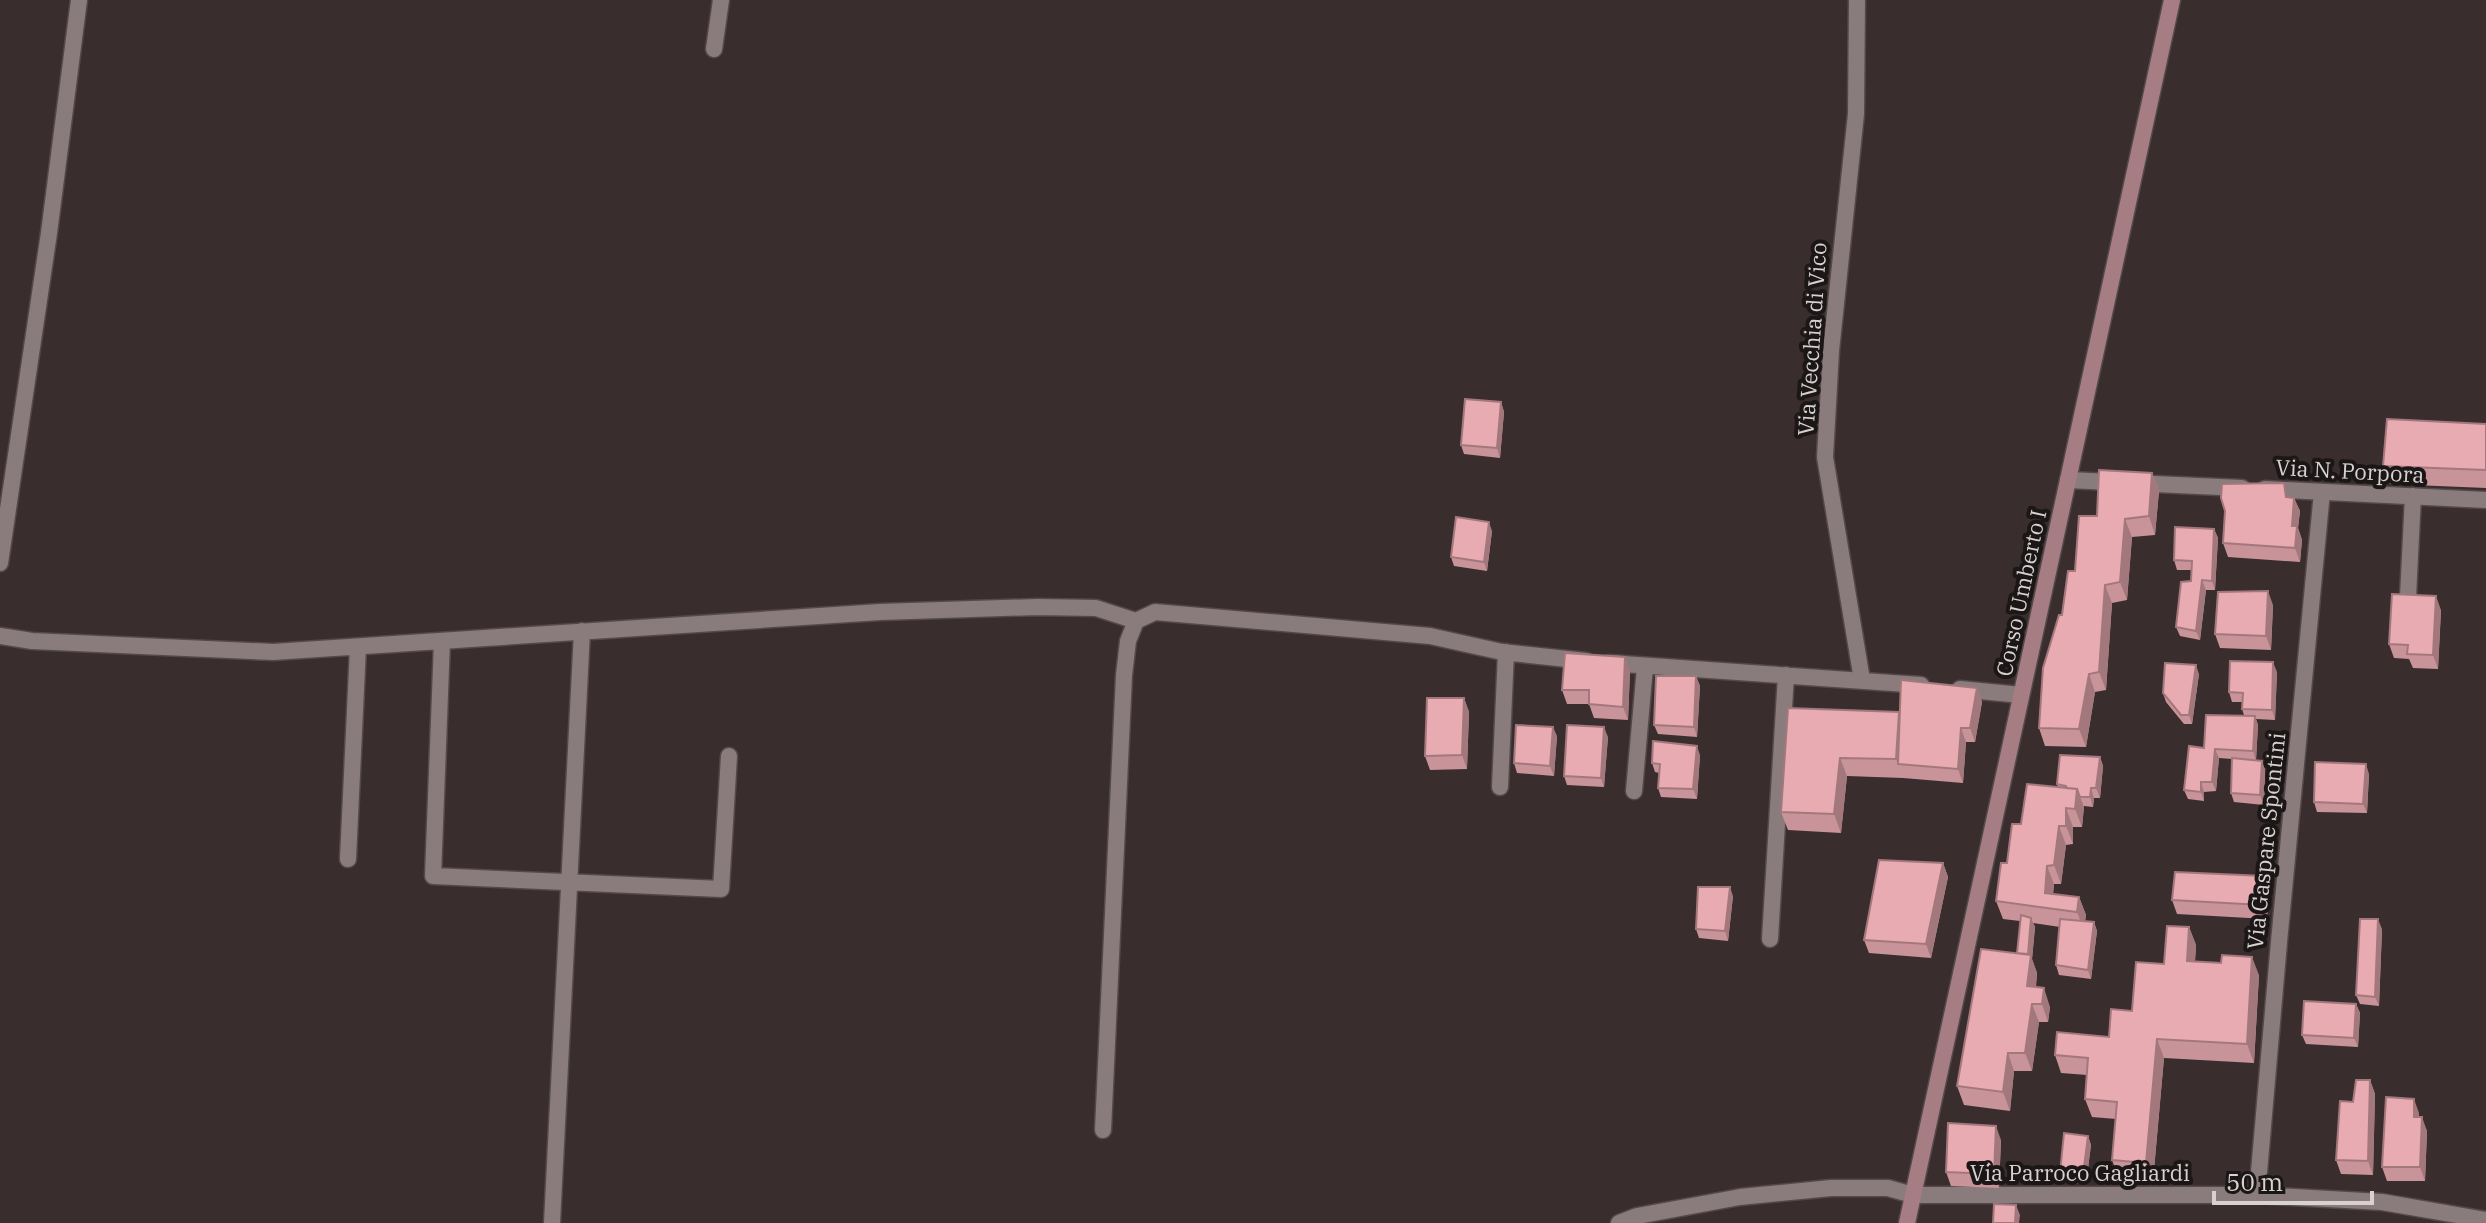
<svg xmlns="http://www.w3.org/2000/svg" width="2486" height="1223" font-family="'IBM Plex Serif',serif">
	<rect width="100%" height="100%" fill="#392d2e"/>
	<g fill="none" stroke-linecap="round" stroke-linejoin="round">
		<defs>
			<path id="street" d="M1857,0L1856,114L1831,351L1825,457L1862,680
				M714,49L721,0
				M2068,480L2242,488
				M2265,489L2486,500
				M0,563L49,233L79,0
				M2408,597L2413,496
				M0,636L32,641L273,652L880,612L1037,607L1096,608L1136,621
				M442,642L433,876L721,889L729,756
				M1609,663L1921,685
				M1960,689L2021,695
				M1500,787L1506,652
				M1634,791L1645,667
				M348,859L358,647
				M1770,939L1786,675
				M1103,1130L1124,675L1128,641L1136,621L1155,612L1430,636L1502,652L1586,661
				M2257,1195L2279,942L2322,492
				M552,1223L582,631
				M1619,1223L1637,1216L1740,1197L1831,1188H1888L1913,1195H2257L2382,1202L2486,1220"/>
			<path id="secondary" d="M1907,1223L2172,0"/>
		</defs>
		<use href="#street" stroke="#54494a" stroke-width="19"/>
		<use href="#secondary" stroke="#54494a" stroke-width="19"/>
		<use href="#street" stroke="#8a7b7d" stroke-width="16"/>
		<use href="#secondary" stroke="#a57d82" stroke-width="16"/>
	</g>
	<path fill="#c89399" d="M1501,402L1504,412L1500,458L1464,454L1461,445Z
		M2486,424V488L2390,484L2383,466Z
		M2152,473L2159,491L2155,535L2132,537L2127,600L2112,603L2106,690L2095,692L2086,747L2045,746L2039,728L2062,615L2075,571Z
		M2289,497L2294,498L2300,511L2298,528L2302,540L2300,562L2228,557L2223,543Z
		M2214,529L2218,538L2215,590H2206L2200,640L2180,636L2176,627L2191,581L2192,570H2177L2174,560Z
		M1492,531L1487,571L1454,566L1451,557Z
		M2273,605L2271,650L2220,648L2215,634Z
		M2441,610L2438,669L2413,668L2409,659L2394,658L2389,644Z
		M1630,671L1628,720L1594,718L1589,704H1567L1562,690Z
		M2277,672L2275,720L2256,719L2258,725L2256,760L2262,761L2265,770L2264,805L2234,802L2231,793L2232,759L2219,758L2216,791L2204,792V801L2188,799L2184,790L2204,748L2244,715L2242,709V702H2232L2229,692Z
		M2199,674L2192,724H2184L2166,702L2163,693Z
		M1696,676L1700,686L1697,737L1658,734L1654,725Z
		M1977,688L1982,702L1975,742H1966L1963,783L1903,778L1847,776L1841,833L1788,830L1781,812L1788,708L1900,715Z
		M1464,698L1469,712L1467,769L1430,770L1425,756Z
		M1557,736L1554,776L1517,773L1514,763Z
		M1608,737L1604,787L1567,785L1564,776Z
		M1700,755L1697,799L1661,797L1658,788L1659,773L1655,772L1652,763Z
		M2100,757L2103,766L2100,798H2094L2093,807L2084,806L2082,827H2073V844L2066,845L2061,884H2054L2053,894L2079,897L2086,915L2085,921L2094,922L2097,931L2091,979L2059,975L2056,965L2060,927L2033,923L2035,927L2032,959L2037,973L2036,987L2050,1007L2048,1022H2039L2032,1071H2014L2010,1111L1964,1105L1957,1086L2017,953L2020,921L2003,919L1996,901L2007,863L2021,824L2058,787L2057,784Z
		M2369,774L2367,813L2317,812L2314,802Z
		M1943,863L1948,877L1931,958L1869,953L1864,940Z
		M2264,876L2269,890L2267,919L2177,914L2172,900Z
		M1733,896L1728,941L1699,938L1696,929Z
		M2189,927L2196,945L2195,961L2259,975L2254,1063L2164,1058L2153,1181L2119,1178L2112,1160L2116,1119L2092,1117L2085,1099L2087,1075L2061,1073L2055,1055L2109,1037L2132,1011Z
		M2382,929L2379,1006L2360,1004L2356,995Z
		M2356,1004L2360,1013L2358,1047L2306,1044L2302,1035Z
		M2370,1080L2375,1094L2373,1175L2341,1174L2336,1160L2353,1102Z
		M2419,1113V1117L2427,1131L2425,1181H2387L2382,1167Z
		M2088,1136L2091,1145L2086,1184L2063,1182L2060,1173Z
		M2001,1140L1999,1188L1951,1186L1946,1172Z"/>
	<path fill="#a3787d" d="M1501,402L1504,412L1500,458L1497,448Z
		M2152,473L2159,491L2155,535L2149,516Z
		M2294,498L2300,511L2298,528L2302,540L2300,562L2295,548L2292,526Z
		M2125,519L2132,537L2127,600L2120,582Z
		M1489,522L1492,531L1487,571L1484,562Z
		M2214,529L2218,538L2215,590L2212,581Z
		M2202,580L2206,590L2200,640L2196,631Z
		M2105,585L2112,603L2106,690L2099,672Z
		M2268,591L2273,605L2271,650L2266,636Z
		M2436,596L2441,610L2438,669L2433,655Z
		M1625,657L1630,671L1628,720L1623,707Z
		M2273,662L2277,672L2275,720L2272,710Z
		M2196,665L2199,674L2192,724L2189,715Z
		M2089,674L2095,692L2086,747L2079,729Z
		M1696,676L1700,686L1697,737L1694,727Z
		M1977,688L1982,702L1975,742L1970,728Z
		M1464,698L1469,712L1467,769L1462,755Z
		M1899,712L1905,730L1898,764L1896,759Z
		M2255,716L2258,725L2256,761L2253,751Z
		M1553,727L1557,736L1554,776L1550,766Z
		M1604,727L1608,737L1604,787L1601,778Z
		M1961,728L1966,742L1963,783L1958,769Z
		M1697,746L1700,755L1697,799L1693,789Z
		M2215,749L2219,758L2216,791L2212,782Z
		M2100,757L2103,766L2100,798L2096,788Z
		M1840,758L1847,776L1841,833L1834,814Z
		M2262,761L2265,770L2264,805L2260,795Z
		M2366,764L2369,774L2367,813L2363,804Z
		M2201,782L2204,792V801L2201,792Z
		M2091,788L2094,798L2093,807L2090,797Z
		M2077,789L2084,807L2082,827L2075,809Z
		M2066,808L2073,827V844L2066,826Z
		M2059,826L2066,845L2061,884L2054,865Z
		M1943,863L1948,877L1931,958L1926,944Z
		M2047,866L2054,884L2052,908L2045,893Z
		M2264,876L2269,890L2267,919L2262,905Z
		M1730,887L1733,896L1728,941L1725,931Z
		M2079,897L2086,915L2084,930L2077,912Z
		M2031,918L2035,927L2032,959L2037,973L2034,1004L2027,986Z
		M2378,919L2382,929L2379,1006L2375,997Z
		M2094,922L2097,931L2091,979L2088,970Z
		M2189,927L2196,945L2194,979L2187,961Z
		M2252,957L2259,975L2254,1063L2247,1044Z
		M2044,988L2050,1007L2048,1022L2042,1004Z
		M2032,1004L2039,1022L2032,1071L2025,1053Z
		M2356,1004L2360,1013L2358,1047L2354,1038Z
		M2157,1039L2164,1058L2153,1181L2146,1163Z
		M2008,1053L2014,1071L2010,1111L2003,1092Z
		M2370,1080L2375,1094L2373,1175L2368,1161Z
		M2414,1099L2419,1113V1131L2414,1117Z
		M2422,1117L2427,1131L2425,1181L2420,1167Z
		M1996,1126L2001,1140L1999,1188L1994,1174Z
		M2088,1136L2091,1145L2086,1184L2083,1175Z
		M2016,1205L2020,1215L2019,1223H2015Z"/>
	<path fill="#e9abb2" stroke="#a3787d" stroke-width="2" d="M1465,399L1501,402L1497,448L1461,445Z
		M2387,419L2486,424V470L2383,466Z
		M2099,470L2152,473L2149,516L2125,519L2120,582L2105,585L2099,672L2089,674L2079,729L2039,728L2043,668L2059,615H2062L2068,571H2075L2079,516H2097Z
		M2284,483L2286,497L2294,498L2292,526H2297L2295,548L2223,543L2225,511L2221,498L2222,484Z
		M1456,517L1489,522L1484,562L1451,557Z
		M2175,527L2214,529L2212,581L2202,580L2196,631L2176,627L2181,582L2191,581L2192,561L2174,560Z
		M2268,591L2266,636L2215,634L2218,592Z
		M2392,594L2436,596L2433,655L2407,654L2408,645L2389,644Z
		M1565,653L1625,657L1623,707L1589,704V690H1562Z
		M2230,661L2273,662L2272,710L2242,709L2243,693L2229,692Z
		M2165,663L2196,665L2189,715H2181L2163,693Z
		M1656,676H1696L1694,727L1654,725Z
		M1901,680L1977,688L1970,728H1961L1958,769L1898,764Z
		M1427,698H1464L1462,755L1425,756Z
		M1788,708L1899,712L1896,759L1840,758L1834,814L1781,812Z
		M2206,715L2255,716L2253,751L2215,749L2212,782H2201V792L2184,790L2189,746L2204,748Z
		M1516,725L1553,727L1550,766L1514,763Z
		M1567,725L1604,727L1601,778L1564,776Z
		M1653,741L1697,746L1693,789L1658,788L1660,764L1652,763Z
		M2060,755L2100,757L2096,788H2091L2090,797H2080L2077,789L2066,788V786L2057,784Z
		M2232,758L2262,761L2260,795L2231,793Z
		M2315,762L2366,764L2363,804L2314,802Z
		M2027,784L2077,789L2075,809L2066,808V826H2059L2054,865L2047,866L2045,893L2079,897L2077,912L1996,901L2001,863H2007L2012,824H2021Z
		M1879,860L1943,863L1926,944L1864,940Z
		M2175,872L2264,876L2262,905L2172,900Z
		M1698,887H1730L1725,931L1696,929Z
		M2021,915L2031,918L2028,954L2017,953Z
		M2060,919L2094,922L2088,970L2056,965Z
		M2360,919H2378L2375,997L2356,995Z
		M2167,926L2189,927L2187,961L2221,963L2222,955L2252,957L2247,1044L2157,1039L2146,1163L2112,1160L2117,1102L2085,1099L2088,1058L2055,1055L2057,1032L2109,1037L2111,1009L2132,1011L2136,962L2164,964Z
		M1981,949L2031,955L2027,986L2044,988L2042,1004H2032L2025,1053H2008L2003,1092L1957,1086Z
		M2304,1001L2356,1004L2354,1038L2302,1035Z
		M2356,1080H2370L2368,1161L2336,1160L2340,1101L2353,1102Z
		M2386,1097L2414,1099V1117H2422L2420,1167H2382Z
		M1948,1123L1996,1126L1994,1174L1946,1172Z
		M2064,1133L2088,1136L2083,1175L2060,1173Z
		M1994,1204L2016,1205L2015,1223H1993Z"/>
	<g text-anchor="middle" stroke-width="8" stroke-linejoin="round" paint-order="stroke">
		<g font-size="22" fill="#d8d0d1" stroke="#1c1717">
			<text transform="translate(1812 339) rotate(-86)" y="8">Via Vecchia di Vico</text>
			<text transform="translate(2350 471) rotate(3)" y="8">Via N. Porpora</text>
			<text transform="translate(2021 593) rotate(-78)" y="8">Corso Umberto I</text>
			<text transform="translate(2266 841) rotate(-84)" y="8">Via Gaspare Spontini</text>
			<text x="2080" y="1181">Via Parroco Gagliardi</text>
		</g>
	</g>
	<path d="M2214 1191v12h158v-12" fill="none" stroke="#d8d0d1" stroke-width="4"/>
	<text x="2226" y="1191" font-size="24" fill="#d8d0d1" stroke="#1c1717" stroke-width="6" paint-order="stroke">50 m</text>
</svg>
